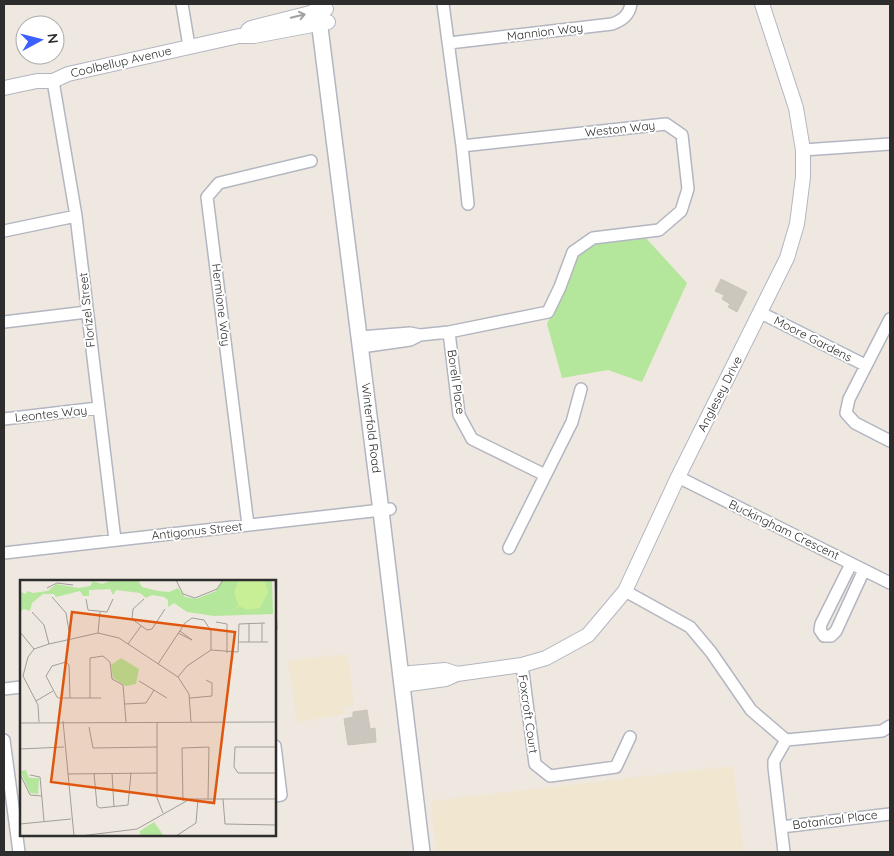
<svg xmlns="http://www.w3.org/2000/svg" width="894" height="856" font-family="Quicksand,sans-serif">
	<rect width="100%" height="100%" fill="#efe8e0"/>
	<path fill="#f1e6cf" d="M348,654L354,706L344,707L345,714L297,722L288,661Z
		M733,766L744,852H436L431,801Z"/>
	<path fill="#b4e79b" d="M645,237L687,283L642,382L608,370L562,378L547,324L577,256L594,243Z"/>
	<path fill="#cbc6be" stroke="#cbc4b9" d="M721,279L747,292L737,312L728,307L730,304L722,299L724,295L715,291Z
		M367,710L370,729L375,728L376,742L348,745L344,719L353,717V712Z"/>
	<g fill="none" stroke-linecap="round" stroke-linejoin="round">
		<defs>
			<path id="minor" d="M182,4L189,46
				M443,4L462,146L468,204
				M449,43L612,24C623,20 629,15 631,4
				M53,81L76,216L115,540
				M803,150L890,144
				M4,231L76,216
				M761,313L865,365
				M890,319L849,399L846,413L855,423L890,441
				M4,322L87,312
				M449,332L459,415L472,439L545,475
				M360,337L410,333L420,335L449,332L548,312L560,287L573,252L593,238L659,230L681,211L688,189L682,135L666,124L462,146
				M361,347L410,340L420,335
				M4,419L98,408
				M678,477L890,583
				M248,525L207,197L219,183L311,161
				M509,548L572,422L581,389
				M4,553L390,509
				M851,564L821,624L820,630L824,636H831L836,631L864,570
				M625,591L690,627L711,652L751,710L786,740L882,731L890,726
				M522,665L535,764L550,776L616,767L630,737
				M4,689L21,687
				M4,740L19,852
				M275,746L281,795L275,796
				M781,827L890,814
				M784,852L774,767V761L786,740"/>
			<path id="tertiary" d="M248,30L251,28L326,9
				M4,88L37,81H53L68,74L239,36H254L328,22
				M400,674L445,670L457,674
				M402,685L446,679L457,674L522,665L546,658L588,635L625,591L678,477L787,258L797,224L803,177V150L796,108L762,4"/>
			<path id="secondary" d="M317,4L381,511L422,852"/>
		</defs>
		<use href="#minor" stroke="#b3b6c1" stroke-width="14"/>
		<use href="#tertiary" stroke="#b3b6c1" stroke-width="16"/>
		<use href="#secondary" stroke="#b3b6c1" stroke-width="18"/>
		<use href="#minor" stroke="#fff" stroke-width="11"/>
		<use href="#tertiary" stroke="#fff" stroke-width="14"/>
		<use href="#secondary" stroke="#fff" stroke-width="15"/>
	</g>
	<defs><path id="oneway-shaft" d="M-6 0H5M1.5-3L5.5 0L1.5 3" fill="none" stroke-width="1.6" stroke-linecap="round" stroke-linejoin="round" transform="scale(1.25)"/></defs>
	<use stroke="#a0a0a0" href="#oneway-shaft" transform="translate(298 16) rotate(-14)"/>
	<g text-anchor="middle" stroke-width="4" stroke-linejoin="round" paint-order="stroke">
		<g font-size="12" fill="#2d2d2d" stroke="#fff">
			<text transform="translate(545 32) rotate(-7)" y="4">Mannion Way</text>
			<text transform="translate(121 62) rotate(-13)" y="4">Coolbellup Avenue</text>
			<text transform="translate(620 129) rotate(-6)" y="4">Weston Way</text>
			<text transform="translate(221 305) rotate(83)" y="4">Hermione Way</text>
			<text transform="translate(87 310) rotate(-96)" y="4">Florizel Street</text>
			<text transform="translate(813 339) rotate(27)" y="4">Moore Gardens</text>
			<text transform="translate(456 382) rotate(82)" y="4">Borell Place</text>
			<text transform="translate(720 394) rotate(-63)" y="4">Anglesey Drive</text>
			<text transform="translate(51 414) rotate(-6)" y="4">Leontes Way</text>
			<text transform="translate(371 428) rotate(83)" y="4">Winterfold Road</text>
			<text transform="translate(784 530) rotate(26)" y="4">Buckingham Crescent</text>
			<text transform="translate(197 531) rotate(-6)" y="4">Antigonus Street</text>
			<text transform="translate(528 714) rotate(82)" y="4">Foxcroft Court</text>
			<text transform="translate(835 820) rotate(-7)" y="4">Botanical Place</text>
		</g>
	</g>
	<g transform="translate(20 580)">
		<rect width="256" height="256" fill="#efe8e0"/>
		<path d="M92,0H118L122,7L138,11L149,12L158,8L165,17L176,19L196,11L203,0H252L253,34L194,36L167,32L154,23L148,27V20L144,17L132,15L126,18L120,13L96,10L93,15L90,9L69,10V16H63L60,11L36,17L34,14H23L12,23L10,31L4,29L0,32V11L5,14L8,11L13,13L28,11L36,4L59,8L70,6L73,1L82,4ZM101,78L119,89L116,104L106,106L93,98L91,85ZM6,190L9,198H19L18,214L10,213L0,191ZM134,242L144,256H120V251Z" fill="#b4e79b"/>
		<path d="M219,0H245L248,12L240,28L227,30L219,26L214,31L218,25L214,12Z" fill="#c8ee96"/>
		<path fill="none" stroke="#a19d98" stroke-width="1" d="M156,0L163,14L175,18L197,9L203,0M255,0L257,50M27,8L37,3L53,5M32,17L46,33L50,57M66,19L68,30L87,32L93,19M124,19L113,29L112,39L127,50L132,49L145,29M12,32L24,45L29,64M196,42L207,44V73M229,43V62M242,43V62M0,52L14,69M78,53L80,32M158,53L172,60L160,51M219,62H248M108,64L121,46M191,70L218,72L219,44L245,43M138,84L165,43L172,38L184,40L191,51V70L167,86L158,97M119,101L147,118M50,118L49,85L46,82L32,86L26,96L37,117L39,118H81M70,118V78L83,76L90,82L92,99L103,105L106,142M170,118L192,116V103L186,100M16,121L33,111M105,124L126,123L134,110M43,141L54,256M19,142L18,125L3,96L8,77L14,69L29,64L78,53L99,58L158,97L169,114L171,142M137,142V218L143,233M0,143L257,142M69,147L73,168L137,167M257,167H215L214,187L218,193H257M0,169L44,167M74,193L77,226L80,228L108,225L111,193M92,193L94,227M0,194L10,215L22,216M48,194L137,193M10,195L20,197L24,241M203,219L205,244L257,245M163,221L162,168L189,167L188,219M0,244L51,239M60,256L117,249L170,219H257M156,256L176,243L178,219"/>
		<path fill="#df570e" fill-opacity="0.15" stroke="#df570e" stroke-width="2.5" d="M52,32L215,52L194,223L31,202Z"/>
		<rect width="256" height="256" fill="none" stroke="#2d2d2d" stroke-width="2.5"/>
	</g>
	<rect width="894" height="856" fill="none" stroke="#2d2d2d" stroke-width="10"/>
	<g transform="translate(40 40) rotate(83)"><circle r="24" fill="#ffffff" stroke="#ababab"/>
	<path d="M0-4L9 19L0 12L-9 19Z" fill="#3c5fff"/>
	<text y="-8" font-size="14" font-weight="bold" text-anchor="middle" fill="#2d2d2d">N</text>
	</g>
</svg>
